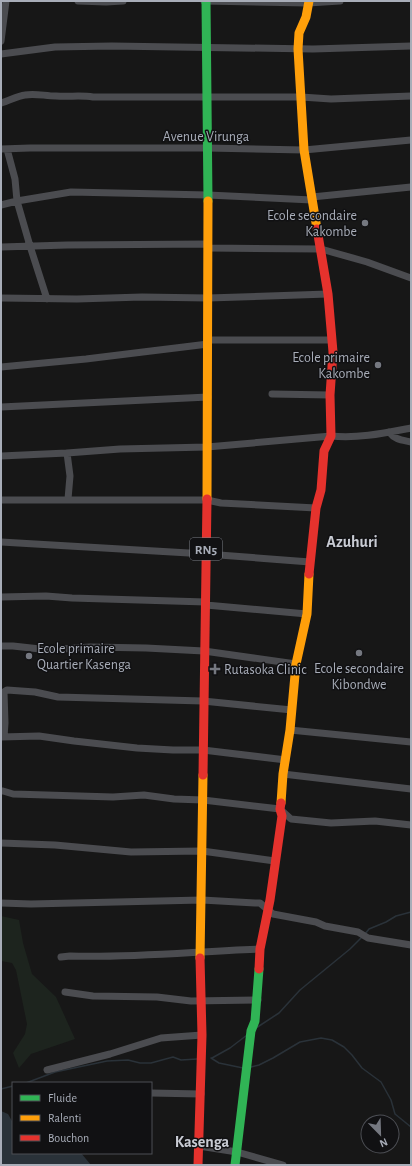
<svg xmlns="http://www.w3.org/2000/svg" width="412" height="1166" font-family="'Alegreya Sans',sans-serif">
	<rect width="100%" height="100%" fill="#171717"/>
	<path fill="#1d241e" d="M1,916L19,920L23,943L32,974L56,997L75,1039L31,1054L19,1068L13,1053L25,1034L27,1024L16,970L12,963L1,961Z"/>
	<path fill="#2a3239" d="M1,1111L8,1114L12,1121L13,1153H81L91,1165H1Z"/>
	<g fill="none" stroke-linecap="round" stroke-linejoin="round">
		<path stroke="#2a3239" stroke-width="1.5" d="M365,934L369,929L386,922L396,916L411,912
			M256,1028L279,1013L300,990L350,949L362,937
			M211,1058L219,1063L243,1068
			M212,1058L230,1048L247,1035
			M251,1067L259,1065L273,1058L300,1042L321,1038L332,1040L344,1047L352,1055L362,1068L381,1082L391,1100L395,1114L411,1127
			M26,1083L55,1072L107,1061L128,1060L140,1063H151L173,1057L181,1060L197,1059
			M1,1089L13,1086"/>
		<path stroke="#4b4c50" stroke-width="7" d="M78,1L106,2L123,1
			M204,1L308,3L340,1
			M1,41L6,1
			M1,54L55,47L112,46L313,49L411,46
			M1,103C9,101 17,96 25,95C35,93 45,96 56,96C69,97 81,95 93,97H301L331,99L411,96
			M1,149L30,148H207L304,150L411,140
			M7,149L15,179L17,201L30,246L47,299
			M312,197L411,187
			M1,205L17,201L71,192L208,195L312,200
			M1,247L67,245L208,244
			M208,248L321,249L367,262L411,278
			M1,298L77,299L142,297L208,298L328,294
			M208,340H332
			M1,367L86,359L208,344
			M272,394L330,395
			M1,407L208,397
			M389,432C395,440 402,440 411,442
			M67,453L70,476L68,499
			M1,456L67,453L120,449L207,447L331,436C357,439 385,433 411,428
			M1,500H207L221,503L316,508
			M1,542L206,554L310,562
			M1,597L46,596L72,598L206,602
			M206,605L307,614
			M1,646H13L49,650L90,647L146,648L204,651L296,664
			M290,730L411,742
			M1,737L39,736L74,741L137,748L173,750H203L286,760
			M4,737L5,723L4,692L7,690L35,692L58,697L203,701L292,710
			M283,774L411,789
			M1,791H3L13,794L113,797L144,795L174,799L203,800L280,809L291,819L331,823L375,821L411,825
			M1,843L55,845L131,852L202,851L275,861
			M1,903L31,904L202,900L255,903H260L273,914L316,922L325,926L358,932L368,938L411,945
			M61,957L70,956C134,958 197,951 260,949
			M65,992L93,996L157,997L191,1001L258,1000
			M47,1070L110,1054L161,1038L202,1035
			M151,1093L201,1094
			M199,1146L237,1152L283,1165"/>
		<path stroke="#30b455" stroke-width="9" d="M206,1L208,201
			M235,1165L251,1031L255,1021L259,969"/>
		<path stroke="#ff9f0a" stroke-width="9" d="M309,1L306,17L299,33L298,49L304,150L317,229
			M207,499L208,201
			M281,803L283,774L290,730L296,664L307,614L309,574
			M200,958L203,775"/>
		<path stroke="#e5322d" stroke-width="9" d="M309,574L316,508L321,490L324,451L331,436L330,395L333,352L328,294L317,229
			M203,775L207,499
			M259,969L260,949L270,900L282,816L280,809L281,803
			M198,1165L202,1035L200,958"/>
	</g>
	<g fill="#757880" stroke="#111113" stroke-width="1.5">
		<circle cx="365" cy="223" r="4"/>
		<circle cx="378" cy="365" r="4"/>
		<circle cx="359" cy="653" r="4"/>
		<circle cx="29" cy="656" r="4"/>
		<path d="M213 663h4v4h4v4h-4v4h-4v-4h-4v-4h4z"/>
	</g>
	<g text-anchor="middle" stroke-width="3" stroke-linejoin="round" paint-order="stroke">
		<rect fill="#111113" stroke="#7b7e86" stroke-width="1" x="190" y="538" width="32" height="22" rx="3"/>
		<g font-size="13" font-weight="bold" fill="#a8adb8">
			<text x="206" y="554">RN5</text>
		</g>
		<g font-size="14" fill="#a8adb8" stroke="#111113">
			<text x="206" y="141">Avenue Virunga</text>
		</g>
		<g font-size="14" fill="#a8adb8" stroke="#111113" text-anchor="end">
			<text x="357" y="220">Ecole secondaire<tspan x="357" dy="16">Kakombe</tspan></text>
			<text x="370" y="362">Ecole primaire<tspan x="370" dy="16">Kakombe</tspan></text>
			<text x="37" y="653" text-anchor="start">Ecole primaire<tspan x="37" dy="16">Quartier Kasenga</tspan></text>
			<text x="359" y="673" text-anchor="middle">Ecole secondaire<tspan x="359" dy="16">Kibondwe</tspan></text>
			<text x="224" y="674" text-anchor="start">Rutasoka Clinic</text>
		</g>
		<g font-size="16" font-weight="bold" fill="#c9ccd4" stroke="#111113">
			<text x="352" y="547">Azuhuri</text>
			<text x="202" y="1147">Kasenga</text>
		</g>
	</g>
	<rect width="412" height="1166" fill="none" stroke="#a8adb8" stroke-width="4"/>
	<rect x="12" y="1082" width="140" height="72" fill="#111113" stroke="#4d4f55"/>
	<rect x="20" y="1095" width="20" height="6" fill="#30b455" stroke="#4d4f55"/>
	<text x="48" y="1102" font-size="12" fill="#a8adb8">Fluide</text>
	<rect x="20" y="1115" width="20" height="6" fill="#ff9f0a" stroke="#4d4f55"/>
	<text x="48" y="1122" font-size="12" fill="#a8adb8">Ralenti</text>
	<rect x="20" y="1135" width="20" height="6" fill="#e5322d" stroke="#4d4f55"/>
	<text x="48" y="1142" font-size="12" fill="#a8adb8">Bouchon</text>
	<g transform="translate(380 1134) rotate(157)"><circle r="19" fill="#111113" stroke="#4d4f55"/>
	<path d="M0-3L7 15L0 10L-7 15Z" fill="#757880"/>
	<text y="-6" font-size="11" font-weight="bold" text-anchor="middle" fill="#a8adb8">N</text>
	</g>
</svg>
